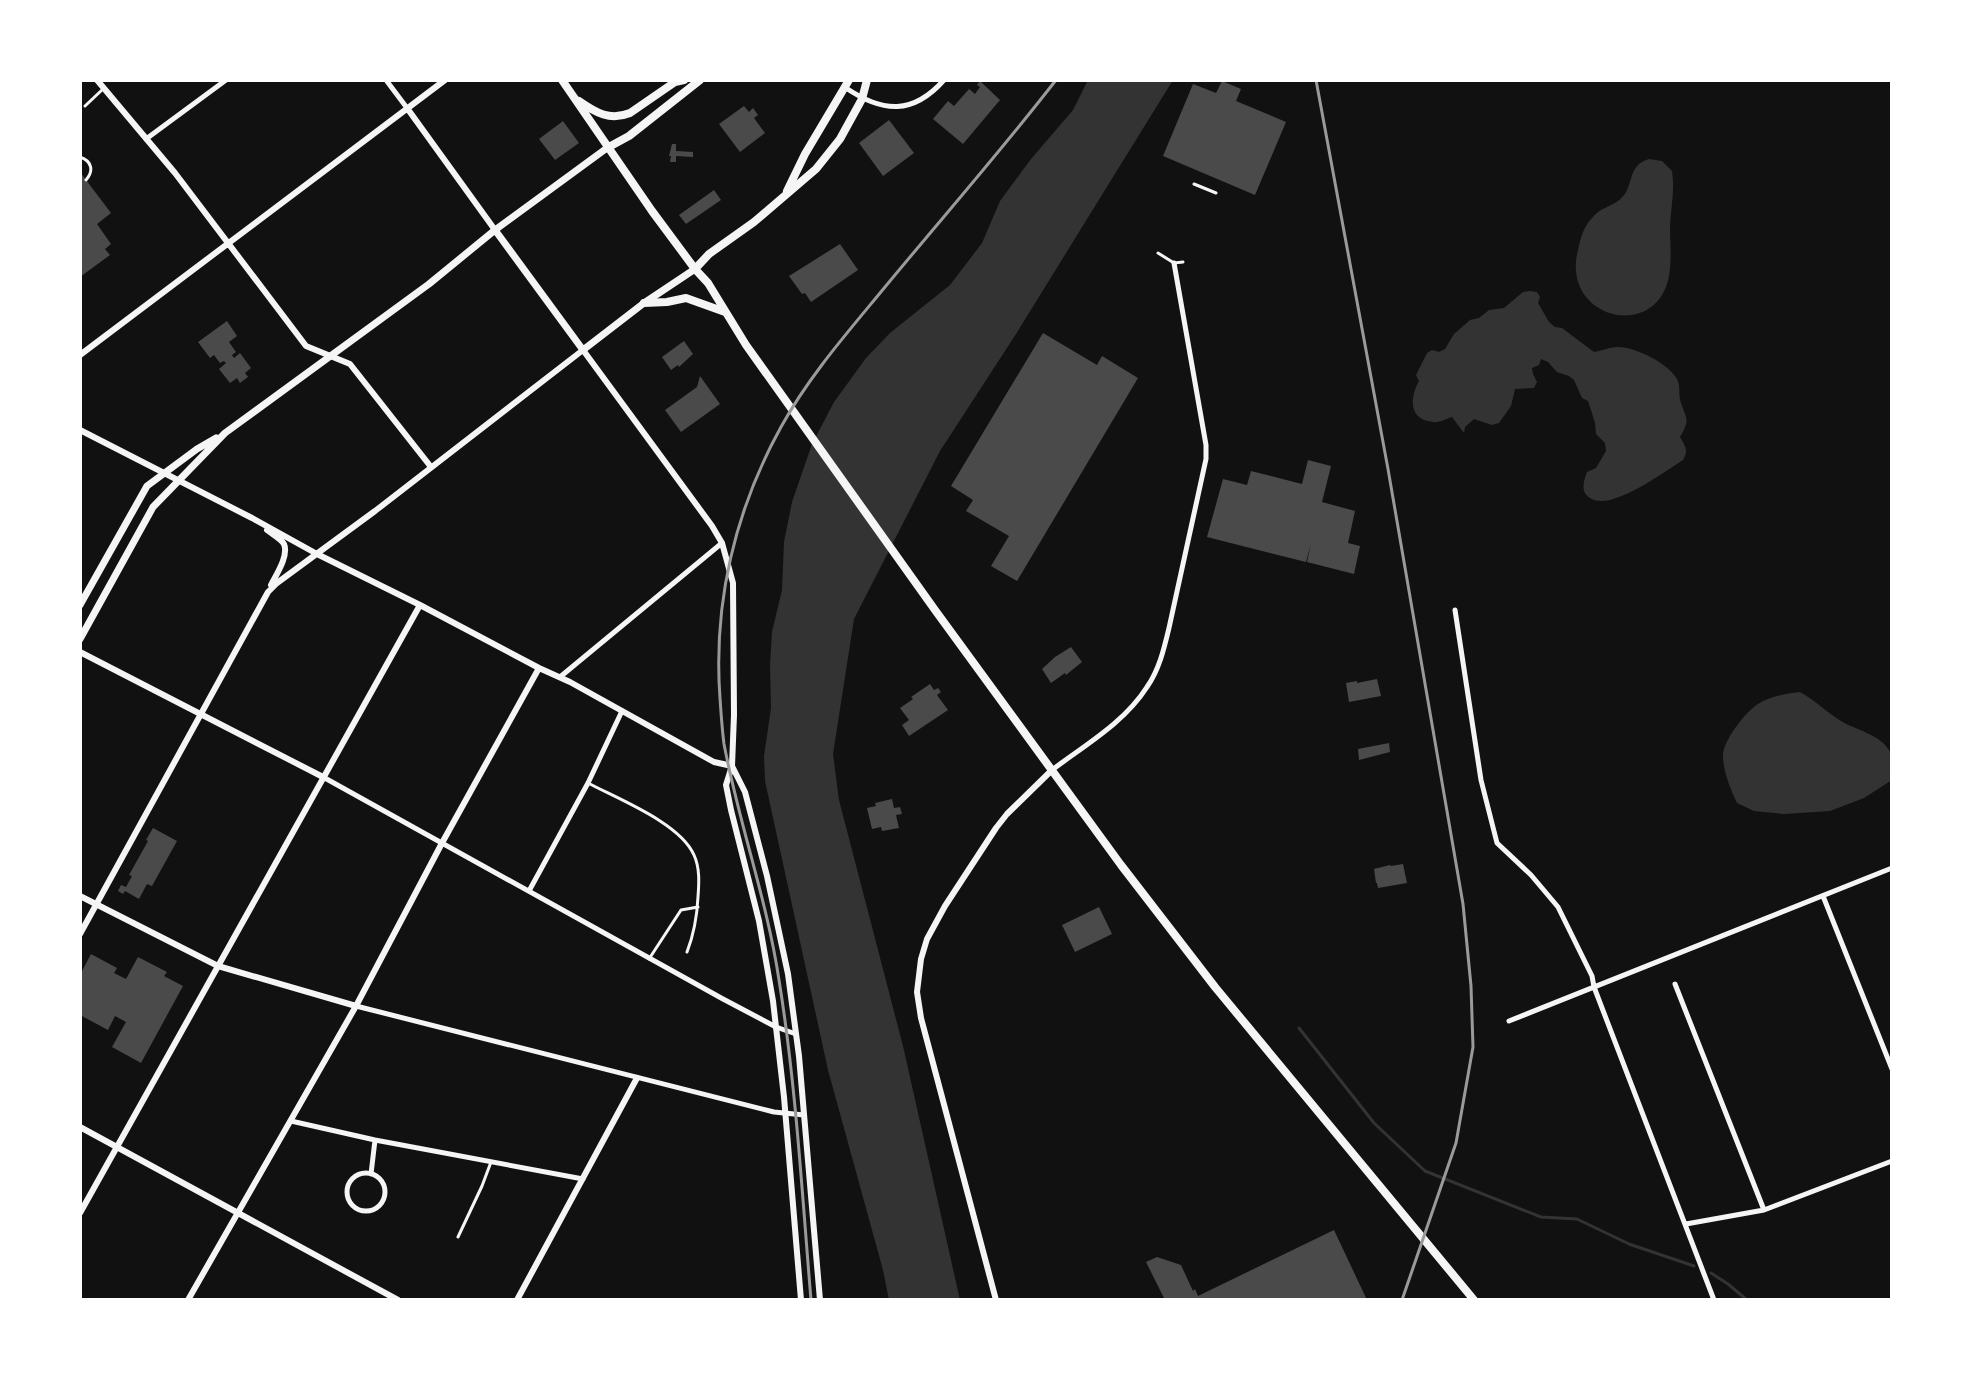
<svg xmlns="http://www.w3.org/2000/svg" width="1972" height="1380" font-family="Signika,sans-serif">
	<rect width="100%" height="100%" fill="#111"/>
	<path fill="#333" d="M1088,80H1173L1016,334L940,451L854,619L833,754L839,800L903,1046L960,1300H889L883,1270L828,1070L765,781L764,756L771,708L770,665L772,632L782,590L784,542L792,502L812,444L834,402L866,358L890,333L950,285L982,243L1000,201L1031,159L1073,110Z
		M1649,159L1662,161L1672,171C1675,190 1671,207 1670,226C1670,245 1673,268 1666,287C1645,340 1561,314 1578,250C1581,237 1583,227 1593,217C1600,208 1610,207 1618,201C1636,188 1625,166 1649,159Z
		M1530,291L1537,292L1540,297L1538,303L1549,322L1555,327L1562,328L1594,352C1602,351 1609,347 1618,347C1635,347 1668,363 1677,379C1681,386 1678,395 1681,403C1687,420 1690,420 1680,437C1685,446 1689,450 1683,460C1664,472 1613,510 1592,499C1580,493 1583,483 1587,472L1596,468L1606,451L1605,443L1596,434L1595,423L1591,410L1588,401L1582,398L1574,380L1569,376L1557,372L1548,362L1541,359L1539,365L1532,368L1533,374L1537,382L1534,388L1515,389L1511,406L1499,423L1492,425L1474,419L1465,427L1464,433L1452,417C1446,419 1439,423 1433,422C1408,420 1410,397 1419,381L1416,375L1427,353L1432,350L1439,352L1445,349L1454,334L1470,320L1479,318L1489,310L1504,308L1523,292Z
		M1800,692C1815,700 1826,712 1841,721C1856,730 1879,734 1889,750C1894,758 1892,771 1892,780L1864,798L1830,811L1784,814L1754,811L1737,803C1730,788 1723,771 1723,755C1723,741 1746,711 1758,704C1770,696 1785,694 1800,692Z"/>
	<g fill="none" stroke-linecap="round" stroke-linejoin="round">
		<path stroke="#333" stroke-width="3" d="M1299,1028L1374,1123L1425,1171L1541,1217L1577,1219L1629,1244L1694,1266
			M1711,1273L1728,1284L1747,1300"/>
	</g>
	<path fill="#4a4a4a" d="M980,81L1000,100L963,144L933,119L948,101L954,106L969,89L975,94L980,87L977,85Z
		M1222,81L1241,89L1236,101L1286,122L1255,195L1163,156L1193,84L1216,93Z
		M744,106L749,112L753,108L758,115L754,118L765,133L740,152L719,124Z
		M889,120L914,153L883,176L859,143Z
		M563,121L579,143L555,160L539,139Z
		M672,144H676V151L693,152V157L676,156V162H670L671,156H669Z
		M80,172L111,213L97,224L111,244L105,249L110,255L80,277Z
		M714,190L721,200L686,224L679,215Z
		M840,244L858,270L811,302L805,293L802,294L789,276Z
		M227,321L237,336L229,342L236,352L232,355L234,358L240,353L251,368L245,373L248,377L240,383L237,378L230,383L219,369L226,363L224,361L220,363L214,355L210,358L198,342Z
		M1043,333L1097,365L1102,356L1138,378L1017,581L991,566L1009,536L966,511L973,500L951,486Z
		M684,341L693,354L679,367L678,365L671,370L662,357Z
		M700,376L720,404L681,432L665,410L697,387Z
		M1308,460L1331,466L1322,502L1355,511L1348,543L1360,546L1354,574L1307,562L1311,544L1306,562L1207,537L1223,479L1247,485L1251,471L1302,484Z
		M1071,647L1082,662L1066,675L1065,673L1051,683L1042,669L1055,657Z
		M1377,679L1381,696L1349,702L1346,683L1357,681V683Z
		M930,684L934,690L938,688L941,692L937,695L948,710L909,736L902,725L909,720L900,708L913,699L911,697Z
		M1389,743L1390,752L1359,760L1358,749Z
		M892,799L894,808L900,807L902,814L896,815L899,828L882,831L881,827L872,829L867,808L876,806L875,803Z
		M153,828L177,841L152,886L147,884L139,899L125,891L123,894L118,891L121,885L126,887L132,876L129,875L148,841L146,840Z
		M1403,864L1407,883L1378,888L1377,883H1376L1374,869L1390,865L1391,866Z
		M1099,907L1112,934L1075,952L1062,925Z
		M91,954L117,968L114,973L126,979L138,957L167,972L164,976L183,986L141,1063L112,1047L126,1022L115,1016L108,1030L80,1015V975Z
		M1334,1230L1367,1300H1165L1146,1262L1157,1257L1181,1265L1193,1291L1195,1289L1198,1296Z"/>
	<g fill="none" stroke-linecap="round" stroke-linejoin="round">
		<path stroke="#f5f5f5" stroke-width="3" d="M85,106L103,89
			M80,157C92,161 94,171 86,180
			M1194,184L1216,193
			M1158,253L1174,263L1183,262
			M588,783C618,799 680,823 694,855C700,868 699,883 698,897C697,917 694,934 687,952
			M649,959L681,910L698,907
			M458,1237L482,1186L491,1162"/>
		<path stroke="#f5f5f5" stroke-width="5" d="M386,80L407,108
			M846,88C883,113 913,115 944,80
			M146,139L226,80
			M1455,610L1481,780L1497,843L1531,875L1558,907L1592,976L1594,987L1714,1300
			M560,677L722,543
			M1052,770C1085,745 1124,723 1147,687C1159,670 1164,649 1169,628L1206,459V445L1174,263
			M323,777L723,999L776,1027L796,1034
			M529,891L588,783L622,711
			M1823,896L1892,1069
			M1675,984L1764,1210
			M356,1006L774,1112L804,1115
			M1509,1021L1892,868
			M291,1121L375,1140L583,1179
			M347 1192a19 19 0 1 1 38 0a19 19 0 1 1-38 0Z
			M371,1174L375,1140
			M1686,1224L1764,1210L1892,1161"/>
		<path stroke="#f5f5f5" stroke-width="6" d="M97,80L175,173L306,346L350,364L431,467
			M407,108L495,230
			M80,355L445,80
			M80,430L252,518L317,554L420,605L539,668L570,682L714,762L732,766
			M267,530C272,534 281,539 284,544C289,556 276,575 271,585
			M80,652L323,777
			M732,766L745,792L767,876L788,974L799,1056L820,1300
			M80,896L218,966L356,1006
			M80,934L268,592L277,583L375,511L583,350L712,526L722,543L733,583L734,715L732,766L726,785L731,810L759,921L773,1001L784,1097L801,1300
			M80,1127L398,1300
			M80,1213L420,605
			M188,1300L356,1006L442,843L539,668
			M517,1300L637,1078
			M996,1300L921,1018L917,992L921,959L927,939L945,906L996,828L1007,814L1052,770"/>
		<path stroke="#f5f5f5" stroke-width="7" d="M495,230L583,350L644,303L695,269
			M80,605L147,486L197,449L216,438
			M80,639L153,507L225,433L429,284L495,230L607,148"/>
		<path stroke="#f5f5f5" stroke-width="8" d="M562,80L652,211L695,269L708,283L746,345L935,610L1121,865L1215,987L1474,1300
			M579,101C596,113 610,121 630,113L675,82L684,80
			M607,148L629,136L700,80
			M787,191L805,154L849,80
			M695,269L709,254L754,222L816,169L840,139L862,99L867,80
			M644,303L667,302L686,298L725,312"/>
		<path stroke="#9a9a9a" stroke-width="3" d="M1316,80L1388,469L1463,904L1471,986L1473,1047L1456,1143L1402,1300
			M811,1300C802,1193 796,1085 779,980C767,900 739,824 724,744C722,729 721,713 720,698C713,603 735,510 781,427C809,376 848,332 885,287C942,218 1001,151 1056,80"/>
	</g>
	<rect width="1972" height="1380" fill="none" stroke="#ffffff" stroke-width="164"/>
</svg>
